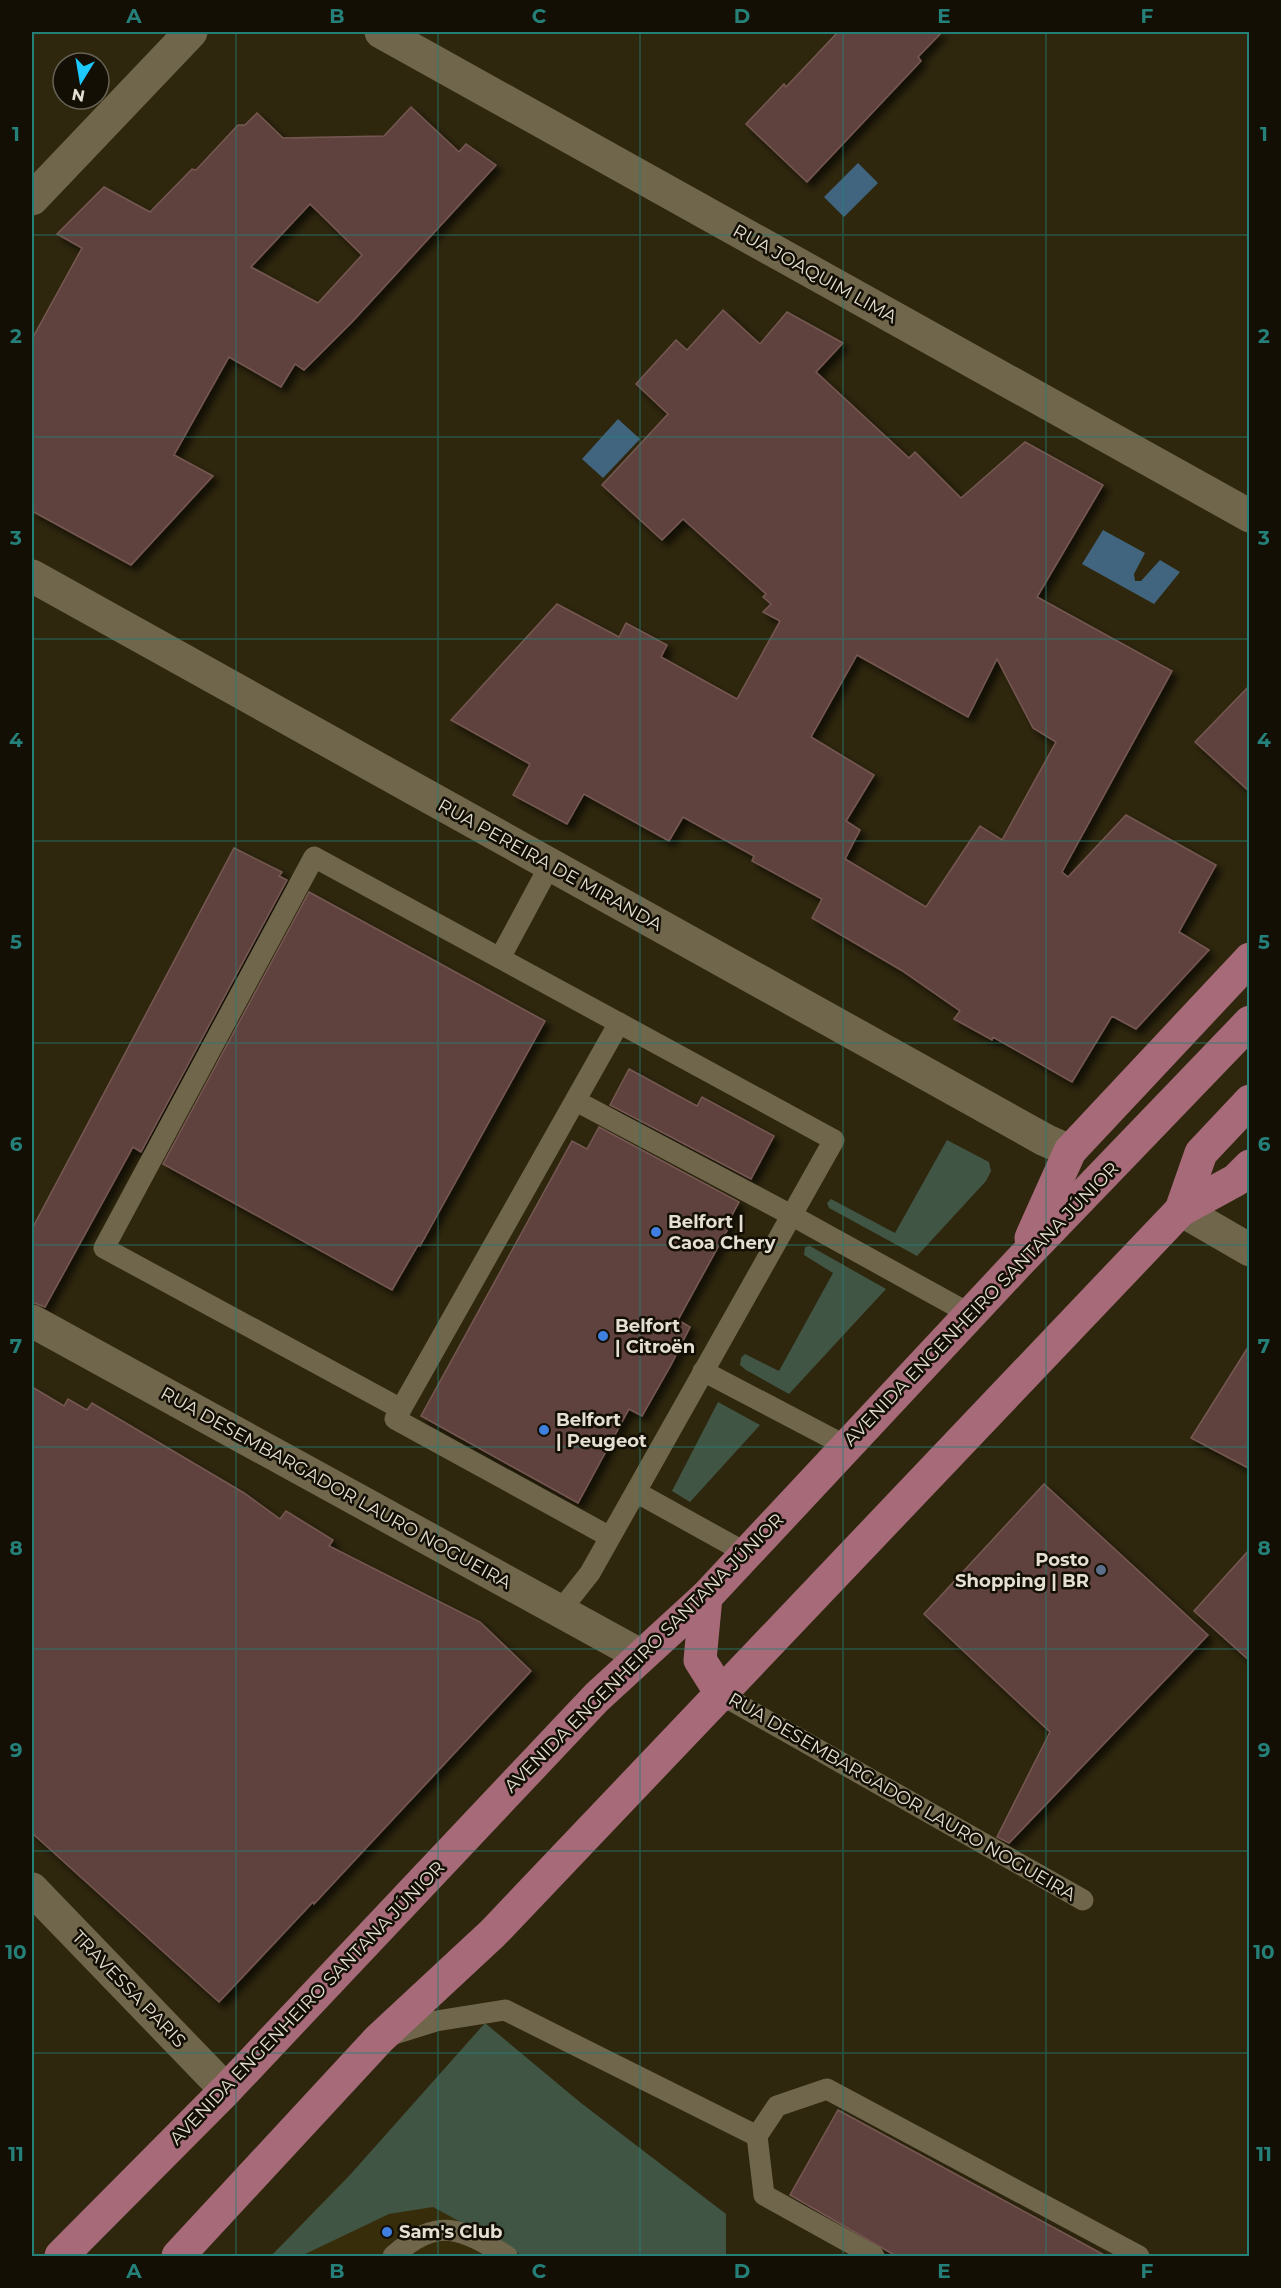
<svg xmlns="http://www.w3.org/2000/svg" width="1281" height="2288" font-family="Montserrat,sans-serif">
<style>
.built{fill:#382d0b}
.green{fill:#405544}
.water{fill:#41657e}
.building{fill:#5f423d;stroke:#765852;stroke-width:1.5;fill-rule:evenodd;filter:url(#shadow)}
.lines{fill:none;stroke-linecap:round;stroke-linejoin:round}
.service{stroke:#6f664b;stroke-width:21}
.minor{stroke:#6f664b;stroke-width:33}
.primary{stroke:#a66a79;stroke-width:33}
.grid{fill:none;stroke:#248078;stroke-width:1.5;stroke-opacity:0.55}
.shop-dot{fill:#3f7fe0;stroke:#130f05;stroke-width:2}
.service-dot{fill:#5c6f8a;stroke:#130f05;stroke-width:2}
.labels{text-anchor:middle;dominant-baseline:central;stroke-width:5;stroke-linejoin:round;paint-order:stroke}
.street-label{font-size:18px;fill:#e4dfd0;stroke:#130f05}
.poi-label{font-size:18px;font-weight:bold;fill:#e4dfd0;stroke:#130f05;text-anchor:start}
.neatline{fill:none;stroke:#248078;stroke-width:2}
.grid-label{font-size:20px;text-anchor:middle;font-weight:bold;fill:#248078}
</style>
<defs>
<filter id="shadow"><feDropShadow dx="5.5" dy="5.5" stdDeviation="3" flood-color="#0009"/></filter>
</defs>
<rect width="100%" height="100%" fill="#2e260d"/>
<polygon class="built" points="348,2176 433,2207 523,2256 271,2256"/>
<g class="green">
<polygon points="947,1140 989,1162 991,1171 986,1181 917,1256 829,1208 827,1203 831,1199 895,1233"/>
<polygon points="810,1246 886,1289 789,1394 746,1370 740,1365 741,1358 745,1354 779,1371 833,1273 804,1255 805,1247"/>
<polygon points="718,1402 760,1425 690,1502 672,1491"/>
<polygon points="485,2023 581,2103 726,2214 726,2256 523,2256 433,2207 389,2214 301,2256 271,2256 349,2176"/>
</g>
<g class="water">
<polygon points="858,163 878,183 844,217 824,197"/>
<polygon points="618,419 640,439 603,478 582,459"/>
<polygon points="1103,530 1145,553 1134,574 1135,581 1141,581 1160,560 1180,572 1154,604 1082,564"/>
</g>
<g class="building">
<polygon points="838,32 942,32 918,57 921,61 807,182 746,124 784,84 786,87"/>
<path d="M411,107L459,152L466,144L496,165L353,321L304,370L295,364L281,387L229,357L174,455L213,476L131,565L32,511V339L82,248L57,234L104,187L150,212L192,169L196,170L238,125H245L257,113L283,138L384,136ZM310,204L362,255L318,303L251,267Z"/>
<path d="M723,310L760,344L787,312L843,343L816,372L909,458L915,452L961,498L1025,442L1103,485L1037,597L1172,671L1062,872L1068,877L1126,815L1216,865L1179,932L1209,950L1136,1029L1112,1016L1072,1082L993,1037L992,1040L954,1019L960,1011L901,970L812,918L822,899L752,861L754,856L683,817L669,841L584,794L567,824L513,795L530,764L451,720L557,604L619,637L626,623L667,645L661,657L737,699L780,621L763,612L771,604L763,597L766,594L683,519L662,540L602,485L668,414L636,384L676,340L687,350ZM857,655L968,717L997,659L1033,728L1056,742L1002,840L980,826L926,907L845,859L860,830L846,821L874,775L811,737Z"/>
<polygon points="1250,685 1250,792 1195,742"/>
<polygon points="234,848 282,872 279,876 287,880 141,1152 133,1147 45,1307 32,1302 32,1229"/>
<polygon points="309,892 545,1021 420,1246 418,1245 392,1290 163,1164"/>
<polygon points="629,1069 697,1106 702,1097 774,1136 751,1179 610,1105"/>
<polygon points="599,1127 739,1202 726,1226 729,1227 678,1320 690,1327 671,1365 642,1416 629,1409 578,1503 421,1416 572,1141 587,1149"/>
<polygon points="1250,1344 1250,1469 1191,1438"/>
<polygon points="32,1387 64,1406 68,1399 87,1410 92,1403 244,1493 280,1519 286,1511 333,1540 329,1546 480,1622 531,1671 314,1904 313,1902 219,2002 32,1833"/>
<polygon points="1044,1484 1208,1635 1009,1843 997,1837 1050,1732 924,1614"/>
<polygon points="1250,1549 1250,1661 1194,1611"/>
<polygon points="838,2110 1106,2256 896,2256 790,2195"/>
</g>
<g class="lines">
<g class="service">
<polyline points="500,958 550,865"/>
<polyline points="576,1101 791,1215 970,1314"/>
<polyline points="703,1371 846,1446"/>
<polyline points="401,1409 619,1023"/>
<polyline points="636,1492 746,1553"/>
<polyline points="560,1611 590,1573 834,1140 314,857 104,1248 401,1409 395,1419 610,1537"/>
<polyline points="722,1695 1083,1900"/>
<polyline points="388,2036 436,2021 505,2010 757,2136"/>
<path d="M393,2256C439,2216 460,2228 507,2256"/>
<polyline points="874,2256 764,2195 757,2136 777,2106 827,2089 1139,2256"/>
</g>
<g class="minor">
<polyline points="381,32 1250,516"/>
<polyline points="32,199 191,32"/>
<polyline points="32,576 1045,1140 1070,1151"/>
<polyline points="1181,1210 1250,1250"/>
<polyline points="32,1321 640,1655"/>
<polyline points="32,1889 226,2090"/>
</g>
<g class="primary">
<polyline points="1181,1210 1236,1180 1250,1166"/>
<polyline points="1031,1238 1070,1151 1250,959"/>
<polyline points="706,1597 700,1660 722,1695"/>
<polyline points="61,2256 226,2090 597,1697 706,1597 1021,1260 1250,1022"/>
<polyline points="178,2256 379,2039 493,1933 1181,1210 1201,1153 1250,1101"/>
</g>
</g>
<path class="grid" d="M236,32V2256M438,32V2256M640,32V2256M843,32V2256M1046,32V2256M32,235H1250M32,437H1250M32,639H1250M32,841H1250M32,1043H1250M32,1245H1250M32,1447H1250M32,1649H1250M32,1851H1250M32,2053H1250"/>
<g class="shop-dot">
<circle cx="656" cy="1232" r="6"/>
<circle cx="603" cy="1336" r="6"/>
<circle cx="544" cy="1430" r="6"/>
<circle cx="387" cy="2232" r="6"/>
</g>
<circle class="service-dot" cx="1101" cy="1570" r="6"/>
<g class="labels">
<g class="street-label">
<text transform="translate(815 274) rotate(29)">RUA JOAQUIM LIMA</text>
<text transform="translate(550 865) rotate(29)">RUA PEREIRA DE MIRANDA</text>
<text transform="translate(981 1304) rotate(-46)">AVENIDA ENGENHEIRO SANTANA JÚNIOR</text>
<text transform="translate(336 1488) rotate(29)">RUA DESEMBARGADOR LAURO NOGUEIRA</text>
<text transform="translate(644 1653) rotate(-45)">AVENIDA ENGENHEIRO SANTANA JÚNIOR</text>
<text transform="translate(902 1797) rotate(30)">RUA DESEMBARGADOR LAURO NOGUEIRA</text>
<text transform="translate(129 1989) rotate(46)">TRAVESSA PARIS</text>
<text transform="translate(307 2003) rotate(-46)">AVENIDA ENGENHEIRO SANTANA JÚNIOR</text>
</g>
<g class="poi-label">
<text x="668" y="1222">Belfort |<tspan x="668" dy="21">Caoa Chery</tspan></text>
<text x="615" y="1326">Belfort<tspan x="615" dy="21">| Citroën</tspan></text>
<text x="556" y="1420">Belfort<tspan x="556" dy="21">| Peugeot</tspan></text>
<text x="1089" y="1560" text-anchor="end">Posto<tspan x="1089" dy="21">Shopping | BR</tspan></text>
<text x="399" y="2232">Sam's Club</text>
</g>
</g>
<rect width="1281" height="2288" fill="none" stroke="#130f05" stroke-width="66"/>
<g transform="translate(81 81) rotate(191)"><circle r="28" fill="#130f05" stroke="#676256" stroke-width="1.5"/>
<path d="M0-4.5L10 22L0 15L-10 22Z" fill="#1dc9fc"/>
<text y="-9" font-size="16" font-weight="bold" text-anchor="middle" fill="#e4dfd0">N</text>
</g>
<rect x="33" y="33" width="1215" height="2222" class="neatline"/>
<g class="grid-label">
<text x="134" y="23">A</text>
<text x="337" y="23">B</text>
<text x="539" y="23">C</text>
<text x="742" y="23">D</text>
<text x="944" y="23">E</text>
<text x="1147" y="23">F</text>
<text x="16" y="141">1</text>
<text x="1264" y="141">1</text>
<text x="16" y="343">2</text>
<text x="1264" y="343">2</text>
<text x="16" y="545">3</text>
<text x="1264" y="545">3</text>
<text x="16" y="747">4</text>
<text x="1264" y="747">4</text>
<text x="16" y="949">5</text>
<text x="1264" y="949">5</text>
<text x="16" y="1151">6</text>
<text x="1264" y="1151">6</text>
<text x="16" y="1353">7</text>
<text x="1264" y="1353">7</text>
<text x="16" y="1555">8</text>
<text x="1264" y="1555">8</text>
<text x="16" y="1757">9</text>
<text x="1264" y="1757">9</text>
<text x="16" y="1959">10</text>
<text x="1264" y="1959">10</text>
<text x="16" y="2161">11</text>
<text x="1264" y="2161">11</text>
<text x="134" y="2278">A</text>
<text x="337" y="2278">B</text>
<text x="539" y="2278">C</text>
<text x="742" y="2278">D</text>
<text x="944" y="2278">E</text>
<text x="1147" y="2278">F</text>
</g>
</svg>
